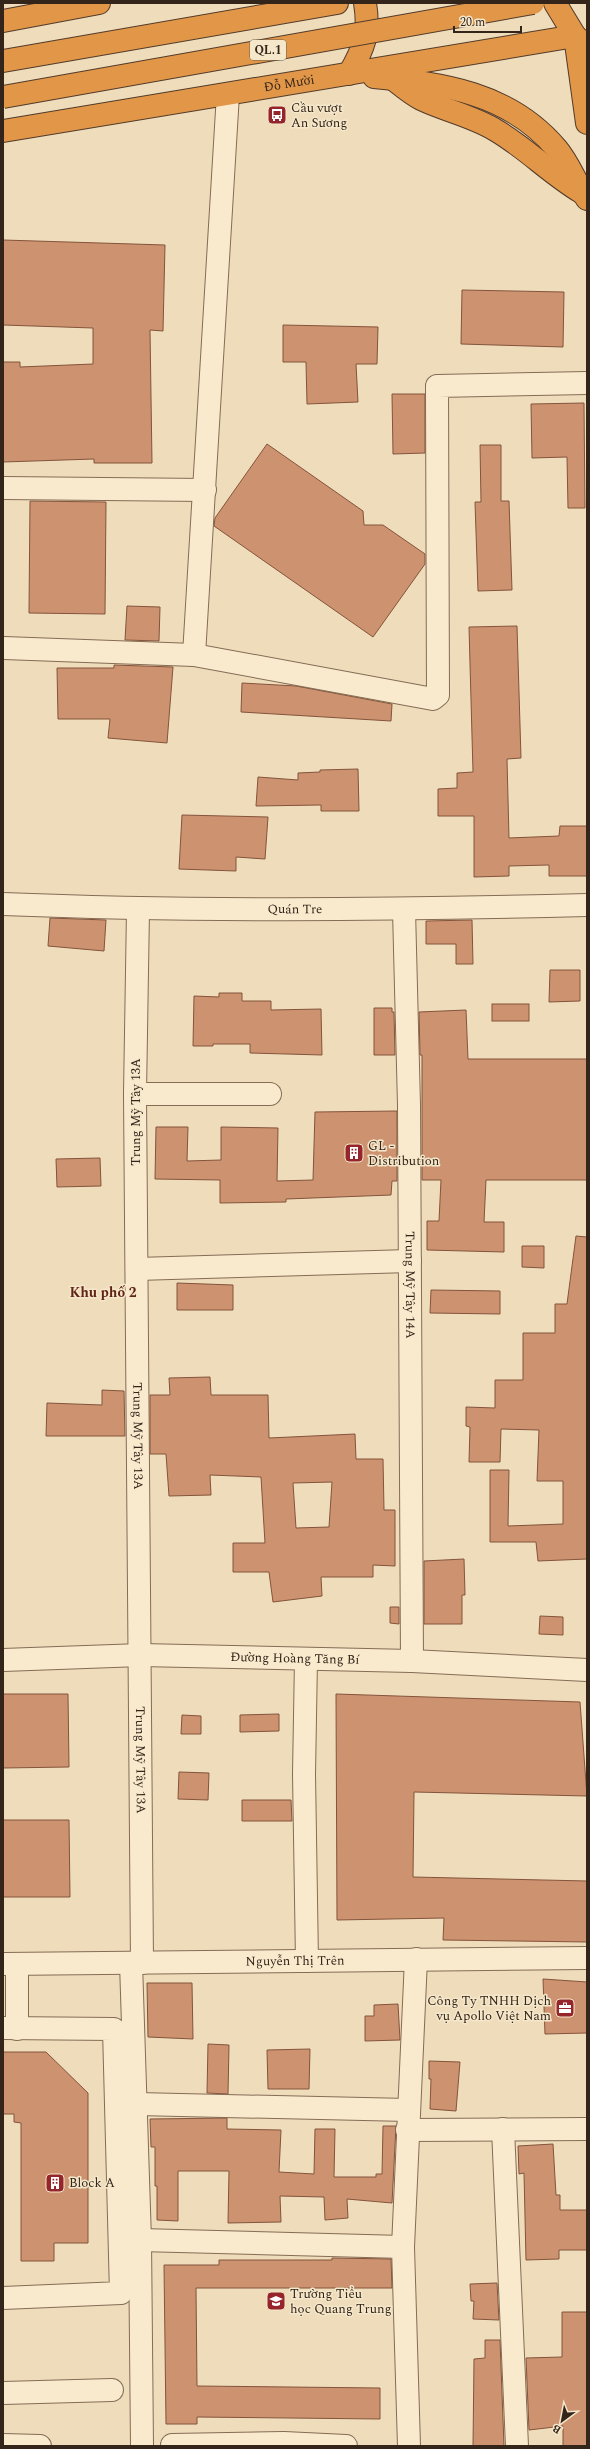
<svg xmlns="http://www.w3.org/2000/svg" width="590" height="2449" font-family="Spectral,serif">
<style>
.building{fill:#cd9270;stroke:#84543b;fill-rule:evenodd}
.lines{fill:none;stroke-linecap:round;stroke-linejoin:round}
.minor-casing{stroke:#856c55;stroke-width:24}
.highway-casing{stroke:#523b2a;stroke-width:24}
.minor{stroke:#f9eace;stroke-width:22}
.highway{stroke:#e19648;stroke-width:22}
.highway-bridge-casing{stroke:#523b2a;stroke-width:24;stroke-linecap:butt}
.highway-bridge{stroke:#e19648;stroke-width:22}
.labels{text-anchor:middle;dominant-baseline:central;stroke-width:3;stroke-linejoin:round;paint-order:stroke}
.shield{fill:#f5e7ca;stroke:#6e5f4f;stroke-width:1}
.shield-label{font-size:12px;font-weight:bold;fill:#34251a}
.street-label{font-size:13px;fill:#34251a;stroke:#f5e7ca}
.poi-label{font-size:13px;fill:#34251a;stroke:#f5e7ca;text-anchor:start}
.neighbourhood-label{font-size:14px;font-weight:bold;fill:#612419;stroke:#f5e7ca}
</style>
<rect width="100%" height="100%" fill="#eedcbb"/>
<g class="building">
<polygon points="3,240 165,245 163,331 150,330 152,463 94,463 94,459 3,462 3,362 20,362 20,367 93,364 93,328 3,325"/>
<polygon points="462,290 564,292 563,347 461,344"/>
<polygon points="283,325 378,327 377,364 356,364 358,402 307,404 306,362 283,362"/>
<polygon points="392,394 425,394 425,453 393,454"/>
<polygon points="584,403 585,508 568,508 567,457 532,458 531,404"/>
<polygon points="267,444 363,511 364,525 383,525 425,554 425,564 373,637 214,526 215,518"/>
<polygon points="480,445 501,445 501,501 509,501 512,590 478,591 475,502 481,502"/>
<polygon points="30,501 106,502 105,614 29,613"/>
<polygon points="127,606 160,607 159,641 125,640"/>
<polygon points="517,626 521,758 507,759 509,838 559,836 560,826 587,826 587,876 549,876 549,865 509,866 509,876 474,877 474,816 438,816 438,789 457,788 457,773 473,772 469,627"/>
<polygon points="114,665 173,667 167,743 108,738 110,719 58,719 57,668 114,668"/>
<polygon points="242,683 296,686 392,704 391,721 241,712"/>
<polygon points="358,769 359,811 321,811 321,805 256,806 258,777 298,780 298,773 320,772 320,770"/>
<polygon points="182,815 268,817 265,859 236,857 236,871 179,869"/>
<polygon points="50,918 106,920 104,951 48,946"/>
<polygon points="472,920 473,964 456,964 456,944 426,944 426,921"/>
<polygon points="550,970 580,970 580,1001 549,1002"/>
<polygon points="219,993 242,993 242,1001 271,1001 271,1010 321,1009 322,1055 250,1053 250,1044 213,1044 213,1046 193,1046 194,996 219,997"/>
<rect x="492" y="1004" width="37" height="17"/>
<polygon points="374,1008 392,1008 392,1012 394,1012 395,1055 374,1055"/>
<polygon points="466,1010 468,1059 587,1059 587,1180 486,1180 484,1222 504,1222 504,1252 427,1250 427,1221 439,1221 441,1180 422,1180 422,1055 420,1055 419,1012"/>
<polygon points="397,1111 397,1181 392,1181 391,1195 286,1199 286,1202 220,1203 220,1180 155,1179 156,1127 188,1127 187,1161 221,1160 221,1127 278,1128 277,1181 313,1180 315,1112"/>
<polygon points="100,1158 101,1186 57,1187 56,1159"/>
<polygon points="576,1236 587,1237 587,1559 538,1561 536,1542 490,1542 490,1470 509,1470 508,1526 563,1524 563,1481 537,1481 539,1430 501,1429 500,1462 469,1462 470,1427 466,1426 466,1407 495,1408 495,1380 523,1380 523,1333 555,1333 555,1304 567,1304"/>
<polygon points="522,1246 544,1246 544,1268 522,1267"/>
<polygon points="177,1283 233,1285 233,1310 177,1310"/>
<polygon points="431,1290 500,1291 500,1314 430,1313"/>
<path d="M210,1377L211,1395H268L269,1438L355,1434L356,1459H383L384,1510H395V1566L373,1565V1577H321L322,1596L273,1602L269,1572H233V1543H265L261,1477L210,1475L211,1495L169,1496L166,1454H150V1395H170L169,1378ZM332,1482L329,1527L296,1528L293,1483Z"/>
<polygon points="102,1390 124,1391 125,1436 46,1436 47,1403 102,1405"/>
<polygon points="464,1559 465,1595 462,1595 462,1624 424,1624 424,1561"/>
<polygon points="390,1607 399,1607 399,1624 390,1623"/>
<polygon points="540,1616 563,1617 563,1635 539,1634"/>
<polygon points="3,1694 68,1694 69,1767 3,1768"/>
<polygon points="336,1694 580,1702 587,1796 414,1792 413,1877 587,1881 587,1942 443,1940 444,1918 337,1920"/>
<polygon points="279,1714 279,1731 240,1732 240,1715"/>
<polygon points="182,1715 201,1716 201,1734 181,1734"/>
<polygon points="179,1772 209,1773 208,1800 178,1799"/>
<polygon points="242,1800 291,1800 292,1821 242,1821"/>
<polygon points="3,1820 69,1820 70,1897 3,1897"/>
<polygon points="543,1979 587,1982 587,2033 545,2034"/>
<polygon points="147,1983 192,1983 193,2039 148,2037"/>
<polygon points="398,2004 400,2040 365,2041 365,2016 374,2016 374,2005"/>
<polygon points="208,2044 229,2045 228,2094 207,2093"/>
<polygon points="310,2049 309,2089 268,2089 267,2050"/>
<polygon points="3,2052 46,2052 88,2093 88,2243 54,2243 54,2261 21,2261 21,2123 14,2122 14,2114 3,2114"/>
<polygon points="429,2061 460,2062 456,2111 430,2109 431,2079 429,2079"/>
<polygon points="227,2118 227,2129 281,2130 279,2172 314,2174 315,2129 335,2129 334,2177 376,2177 376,2174 382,2174 383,2126 396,2126 392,2203 347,2199 348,2218 325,2220 324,2197 280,2196 281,2222 228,2223 229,2171 178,2171 178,2221 157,2220 157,2186 155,2186 155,2147 151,2147 150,2119"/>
<polygon points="553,2144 556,2195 560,2195 560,2210 587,2210 587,2250 559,2250 559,2259 526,2260 524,2173 519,2174 518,2146"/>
<polygon points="332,2258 391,2259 392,2288 196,2288 197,2386 380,2388 380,2419 197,2417 197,2424 166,2424 164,2265 219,2265 219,2260 332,2260"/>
<polygon points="497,2283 499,2320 473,2319 474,2301 471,2301 470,2284"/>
<polygon points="562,2312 587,2312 587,2446 563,2446 563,2426 529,2430 526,2358 562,2357"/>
<polygon points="485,2340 500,2340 504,2446 473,2446 474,2359 485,2358"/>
</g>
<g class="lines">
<defs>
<g id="minor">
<polyline points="3,488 205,490"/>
<polyline points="4,648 194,655 433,699 438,695 437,386 587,383"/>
<polyline points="194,655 228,94"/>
<path id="s1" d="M3,904C198,912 392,910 587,905"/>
<path id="s2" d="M138,910L135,1094L142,1963"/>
<path id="s3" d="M404,910L409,1105L412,1661"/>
<polyline points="135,1094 270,1094"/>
<polyline points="137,1269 410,1261"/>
<polyline points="306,1659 304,1774 307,1961"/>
<path id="s4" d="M3,1660L141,1655L412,1661L587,1670"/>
<polyline points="131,1963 140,2240 142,2446"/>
<path id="s5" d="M3,1964L587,1958"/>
<polyline points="17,1964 17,2029"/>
<polyline points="3,2028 114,2029 121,2293 3,2298"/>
<polyline points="137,2104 408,2110"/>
<polyline points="503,2129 517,2446"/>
<polyline points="407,2130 587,2129"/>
<polyline points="140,2240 403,2247 416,1959"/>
<polyline points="403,2247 409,2446"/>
<polyline points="3,2393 112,2390"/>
<polyline points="3,2445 40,2446"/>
<polyline points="172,2445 284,2443 346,2446"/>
</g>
<g id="highway">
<polyline points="555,3 575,36 585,44"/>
<polyline points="3,21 99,3"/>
<polyline points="575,36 587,123"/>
<polyline points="3,61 337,3"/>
<path d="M349,74C364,48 370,33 365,3"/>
<path d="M374,77C443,84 509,92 557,149C569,163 576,183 587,199"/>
<path d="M393,79C402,86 411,94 421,99C446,111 473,116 497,131C527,149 551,174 581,192"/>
<path id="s6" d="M3,131L575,36"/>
</g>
</defs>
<use href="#minor" class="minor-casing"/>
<use href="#highway" class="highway-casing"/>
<use href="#minor" class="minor"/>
<use href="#highway" class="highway"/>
<defs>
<polyline id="highway-bridge" points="3,97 533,3"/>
</defs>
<use href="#highway-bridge" class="highway-bridge-casing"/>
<use href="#highway-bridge" class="highway-bridge"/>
</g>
<defs>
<symbol id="bus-square" viewBox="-11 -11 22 22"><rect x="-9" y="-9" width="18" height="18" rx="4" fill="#95242b" stroke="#f5e7ca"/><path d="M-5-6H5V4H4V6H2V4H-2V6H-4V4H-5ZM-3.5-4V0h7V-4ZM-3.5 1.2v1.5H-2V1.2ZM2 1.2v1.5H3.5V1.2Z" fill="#fff"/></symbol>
<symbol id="building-square" viewBox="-11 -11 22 22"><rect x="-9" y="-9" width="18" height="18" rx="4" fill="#95242b" stroke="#f5e7ca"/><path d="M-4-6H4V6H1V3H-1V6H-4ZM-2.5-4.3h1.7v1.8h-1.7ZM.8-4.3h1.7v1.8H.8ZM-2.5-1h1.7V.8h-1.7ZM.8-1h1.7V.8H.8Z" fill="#fff"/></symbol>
<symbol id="office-square" viewBox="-11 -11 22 22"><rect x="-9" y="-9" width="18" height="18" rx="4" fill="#95242b" stroke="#f5e7ca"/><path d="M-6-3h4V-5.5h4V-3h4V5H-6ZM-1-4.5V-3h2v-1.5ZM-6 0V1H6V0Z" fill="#fff"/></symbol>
<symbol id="school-square" viewBox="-11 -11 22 22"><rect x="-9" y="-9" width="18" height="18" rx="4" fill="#95242b" stroke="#f5e7ca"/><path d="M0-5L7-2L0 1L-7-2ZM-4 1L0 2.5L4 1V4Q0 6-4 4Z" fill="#fff"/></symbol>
</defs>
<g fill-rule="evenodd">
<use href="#bus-square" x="266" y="104" width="22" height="22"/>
<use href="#building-square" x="343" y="1142" width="22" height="22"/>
<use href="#office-square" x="554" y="1997" width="22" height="22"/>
<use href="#building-square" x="44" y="2172" width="22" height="22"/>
<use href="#school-square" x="265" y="2290" width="22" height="22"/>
</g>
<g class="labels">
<rect class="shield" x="250" y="40" width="36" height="20" rx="3"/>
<g class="shield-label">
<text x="268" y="50">QL.1</text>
</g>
<g class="street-label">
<text stroke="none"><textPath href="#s6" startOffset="290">Đỗ Mười</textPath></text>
<text stroke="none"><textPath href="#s1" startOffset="292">Quán Tre</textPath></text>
<text transform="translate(136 1112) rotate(-90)">Trung Mỹ Tây 13A</text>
<text stroke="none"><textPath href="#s3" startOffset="375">Trung Mỹ Tây 14A</textPath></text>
<text stroke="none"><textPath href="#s2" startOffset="526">Trung Mỹ Tây 13A</textPath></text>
<text stroke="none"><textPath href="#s4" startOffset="292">Đường Hoàng Tăng Bí</textPath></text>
<text stroke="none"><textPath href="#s2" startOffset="850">Trung Mỹ Tây 13A</textPath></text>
<text stroke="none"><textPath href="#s5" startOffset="292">Nguyễn Thị Trên</textPath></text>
</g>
<g class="poi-label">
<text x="291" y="108">Cầu vượt<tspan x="291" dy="15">An Sương</tspan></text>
<text x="368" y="1146">GL -<tspan x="368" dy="15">Distribution</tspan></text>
<text x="551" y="2001" text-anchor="end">Công Ty TNHH Dịch<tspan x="551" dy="15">vụ Apollo Việt Nam</tspan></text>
<text x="69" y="2183">Block A</text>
<text x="290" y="2294">Trường Tiểu<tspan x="290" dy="15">học Quang Trung</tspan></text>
</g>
<g class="neighbourhood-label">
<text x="103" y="1292">Khu phố 2</text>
</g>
</g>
<rect width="590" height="2449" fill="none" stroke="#34251a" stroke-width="8"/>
<g transform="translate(562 2421) rotate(212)" stroke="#f5e7ca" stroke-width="3" paint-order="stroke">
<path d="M0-3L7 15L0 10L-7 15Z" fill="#34251a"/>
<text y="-6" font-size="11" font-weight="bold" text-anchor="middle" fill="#34251a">B</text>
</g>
<path d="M454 26v6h67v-6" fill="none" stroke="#34251a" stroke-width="2"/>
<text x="460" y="26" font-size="12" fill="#34251a" stroke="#f5e7ca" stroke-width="3" paint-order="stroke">20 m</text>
</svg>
